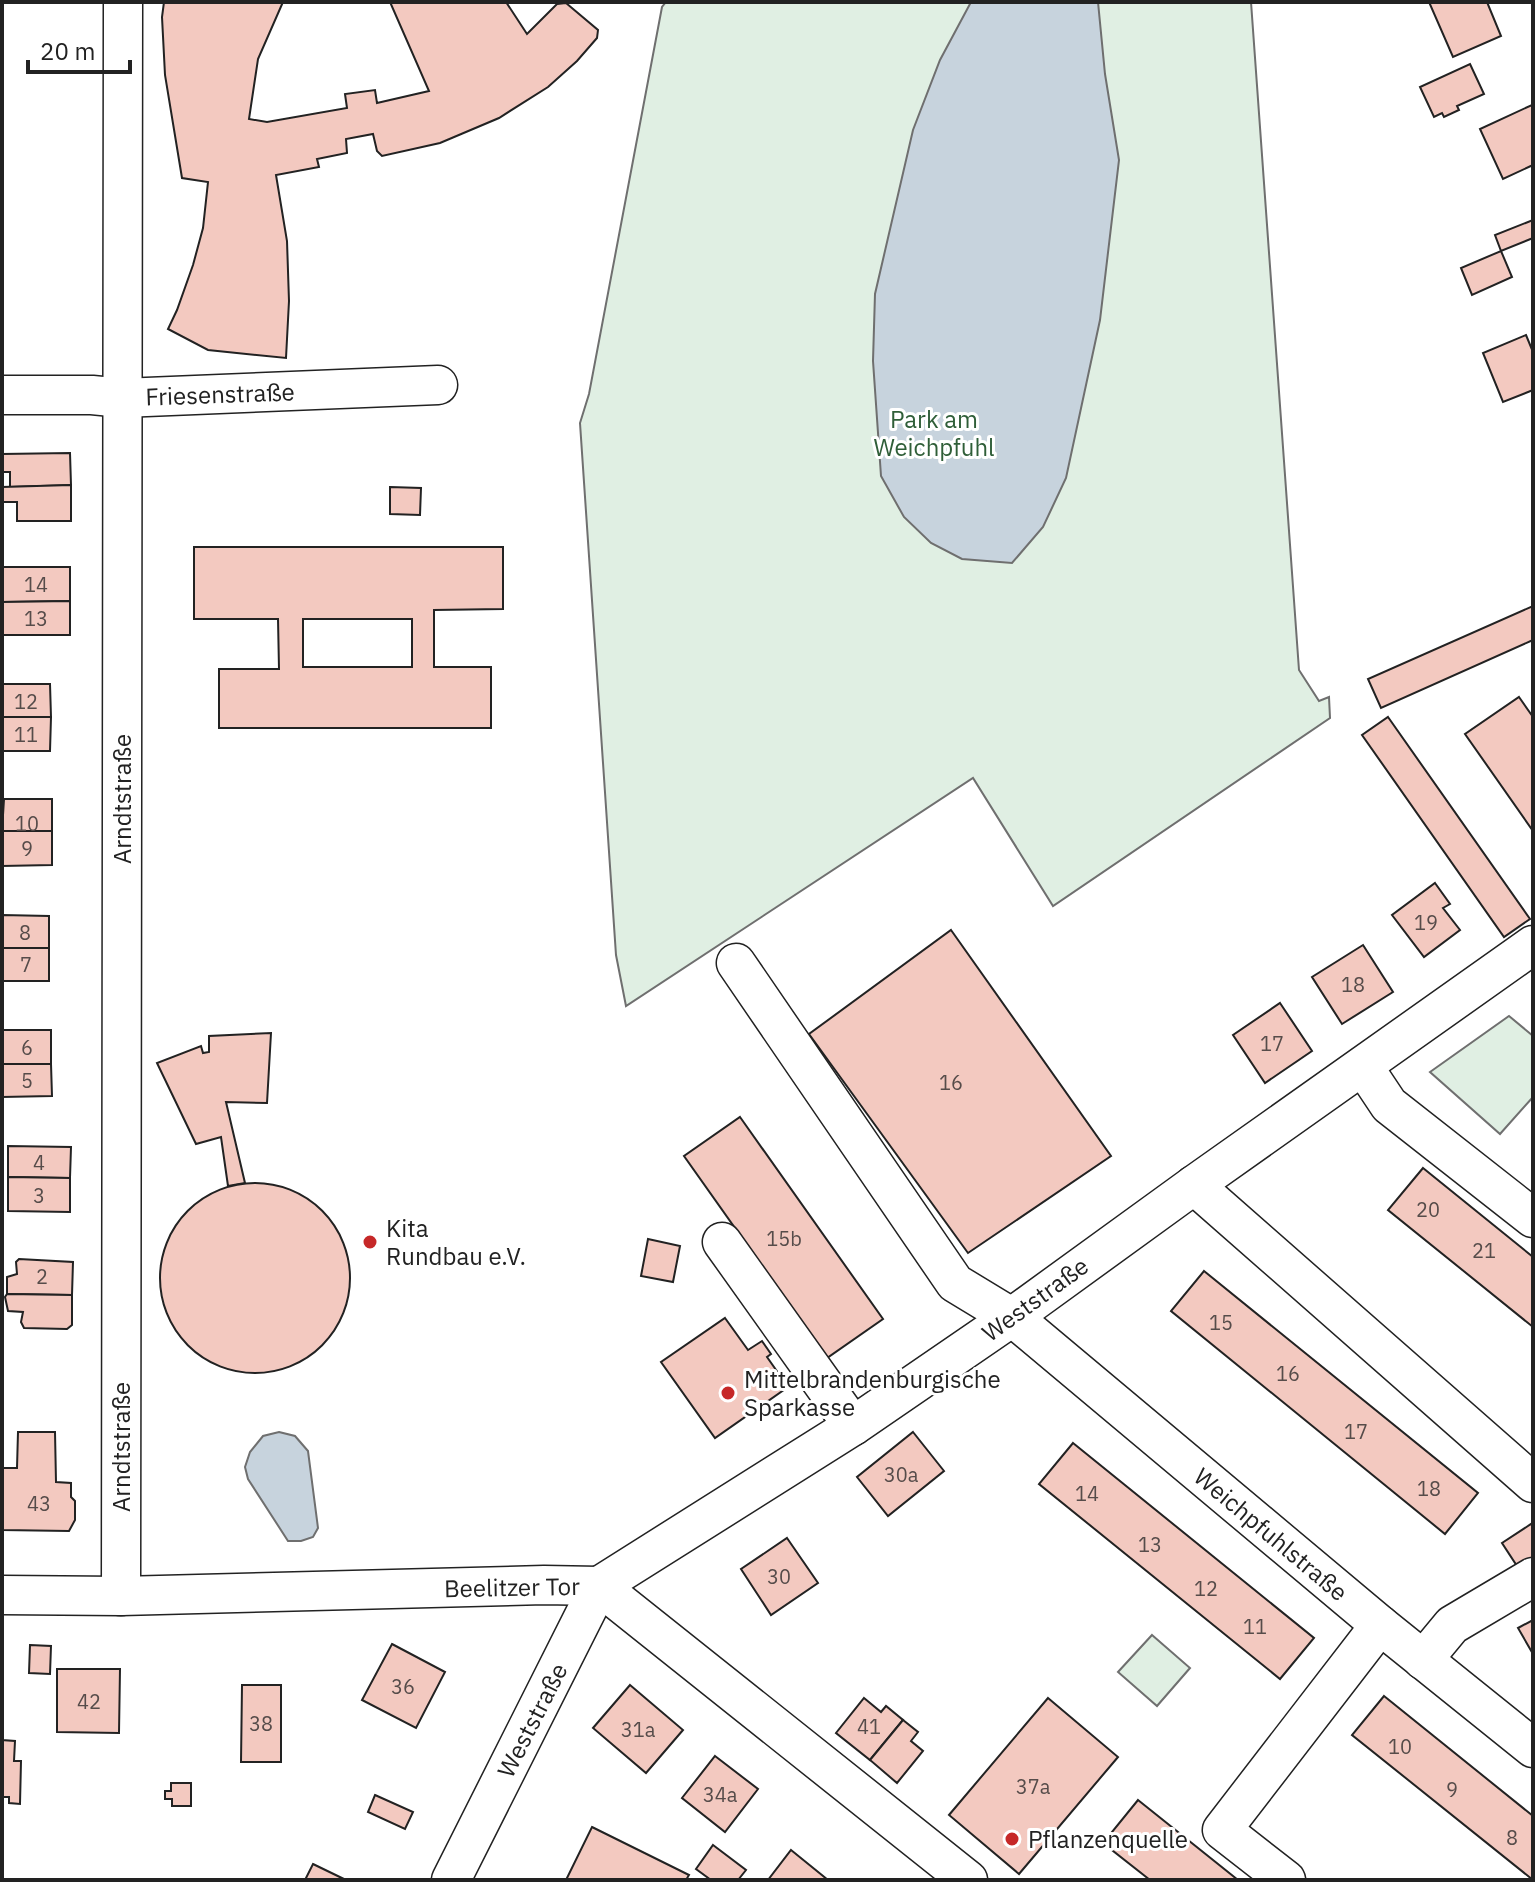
<svg xmlns="http://www.w3.org/2000/svg" width="1535" height="1882" font-family="'IBM Plex Sans',sans-serif">
<style>
.green{fill:#e0efe3;stroke:#6f6f6f;stroke-width:2}
.water{fill:#c7d3dd;stroke:#6f6f6f;stroke-width:2}
.building{fill:#f3c9c0;stroke:#222;stroke-width:2;fill-rule:evenodd}
.lines{fill:none;stroke-linecap:round;stroke-linejoin:round}
.minor-casing{stroke:#222;stroke-width:41}
.minor{stroke:#fff;stroke-width:38}
.poi-dot{fill:#c62828;stroke:#fff;stroke-width:3}
.labels{text-anchor:middle;dominant-baseline:central;stroke-width:6;stroke-linejoin:round;paint-order:stroke}
.number-label{font-size:20px;fill:#564c4a}
.street-label{font-size:24px;fill:#222;stroke:#fff}
.park-label{font-size:24px;fill:#2f5e38;stroke:#fff}
.poi-label{font-size:24px;fill:#222;stroke:#fff;text-anchor:start}
</style>
<rect width="100%" height="100%" fill="#fff"/>
<g class="green">
<polygon points="666,2 1251,2 1299,670 1319,701 1329,697 1330,718 1053,906 973,778 626,1006 616,955 580,423 589,394 662,7"/>
<polygon points="1509,1016 1533,1036 1533,1097 1500,1134 1430,1072"/>
<polygon points="1152,1635 1190,1668 1157,1706 1118,1672"/>
</g>
<g class="water">
<polygon points="971,2 1098,2 1105,74 1119,160 1100,320 1066,478 1043,527 1012,563 962,559 931,543 904,517 881,476 873,361 875,294 913,130 940,60"/>
<polygon points="279,1432 295,1436 308,1451 318,1528 313,1537 301,1541 288,1541 248,1479 245,1467 250,1452 263,1436"/>
</g>
<g class="building">
<polygon points="164,2 283,2 258,59 249,119 267,122 347,108 345,94 375,90 377,103 429,91 390,2 506,2 527,34 557,4 566,3 598,30 597,38 577,61 548,87 499,118 440,143 382,156 377,151 373,134 346,139 347,153 317,159 319,167 276,175 287,241 289,301 286,358 208,350 168,329 177,310 193,265 203,228 208,182 182,178 165,75 162,17"/>
<polygon points="1429,2 1487,2 1501,36 1453,57"/>
<polygon points="1470,64 1484,94 1457,106 1459,110 1444,117 1442,113 1434,117 1420,87"/>
<polygon points="1532,105 1533,165 1503,179 1480,129"/>
<polygon points="1533,220 1533,238 1501,251 1495,235"/>
<polygon points="1501,251 1512,277 1472,295 1461,268"/>
<polygon points="1526,335 1533,352 1533,390 1503,402 1483,353"/>
<polygon points="70,453 71,485 10,487 10,472 2,472 2,454"/>
<polygon points="71,485 71,521 17,521 17,502 2,502 2,487"/>
<polygon points="390,487 421,488 420,515 390,514"/>
<path d="M194,547H503V609L434,610V667H491V728H219V669H279L278,619H194ZM303,619H412V667H303Z"/>
<polygon points="2,567 70,567 70,601 2,602"/>
<polygon points="70,601 70,635 2,635 2,602"/>
<polygon points="1533,606 1533,640 1381,708 1368,679"/>
<polygon points="2,684 50,684 51,717 2,717"/>
<polygon points="1519,697 1533,717 1533,831 1465,734"/>
<polygon points="2,717 51,717 50,751 2,751"/>
<polygon points="1388,717 1530,919 1504,937 1362,735"/>
<polygon points="4,799 52,799 52,831 2,831"/>
<polygon points="2,831 52,831 52,865 2,866"/>
<polygon points="1435,883 1450,904 1443,908 1460,930 1424,957 1392,915"/>
<polygon points="2,915 49,916 49,948 2,948"/>
<polygon points="951,930 1111,1156 968,1253 809,1034"/>
<polygon points="1363,945 1393,992 1342,1024 1312,977"/>
<rect x="2" y="948" width="47" height="33"/>
<polygon points="1280,1003 1312,1051 1265,1083 1233,1035"/>
<rect x="2" y="1030" width="49" height="34"/>
<polygon points="271,1033 267,1103 226,1102 245,1183 228,1186 221,1137 196,1144 157,1063 201,1046 203,1053 209,1052 209,1036"/>
<polygon points="2,1064 51,1064 52,1096 2,1097"/>
<polygon points="740,1117 883,1319 827,1358 684,1156"/>
<polygon points="8,1146 71,1147 70,1178 8,1177"/>
<polygon points="1423,1168 1533,1257 1533,1327 1388,1210"/>
<polygon points="8,1177 70,1178 70,1212 8,1211"/>
<circle cx="255" cy="1278" r="95"/>
<polygon points="648,1239 680,1246 673,1282 641,1276"/>
<polygon points="19,1259 73,1262 72,1295 7,1294 7,1277 17,1274 16,1262"/>
<polygon points="1204,1271 1478,1493 1445,1534 1171,1311"/>
<polygon points="7,1294 72,1295 72,1325 67,1329 24,1328 21,1322 23,1312 8,1311 5,1297"/>
<polygon points="725,1318 748,1350 762,1341 771,1354 767,1357 788,1387 715,1438 661,1362"/>
<polygon points="18,1432 55,1432 56,1482 71,1483 71,1497 75,1501 75,1520 69,1531 2,1530 2,1468 17,1468"/>
<polygon points="913,1432 944,1471 888,1516 857,1477"/>
<polygon points="1073,1443 1314,1638 1280,1679 1039,1484"/>
<polygon points="1531,1524 1533,1527 1533,1560 1519,1569 1502,1543"/>
<polygon points="787,1538 818,1583 771,1615 741,1569"/>
<polygon points="1533,1620 1533,1654 1518,1628"/>
<polygon points="392,1644 445,1672 416,1728 362,1700"/>
<polygon points="30,1645 51,1646 50,1674 29,1673"/>
<polygon points="57,1669 120,1669 119,1733 57,1732"/>
<polygon points="242,1685 281,1685 281,1762 241,1762"/>
<polygon points="630,1685 683,1730 646,1773 593,1728"/>
<polygon points="1384,1696 1533,1816 1533,1880 1352,1735"/>
<polygon points="864,1698 881,1712 886,1706 903,1720 870,1760 836,1733"/>
<polygon points="1048,1698 1118,1757 1019,1874 949,1815"/>
<polygon points="903,1720 918,1732 911,1741 923,1751 897,1783 870,1760"/>
<polygon points="2,1726 2,1740 15,1741 14,1761 21,1761 20,1804 9,1803 9,1797 2,1797"/>
<polygon points="715,1756 758,1789 725,1832 682,1798"/>
<polygon points="171,1783 191,1783 191,1806 172,1806 172,1799 165,1799 165,1791 171,1791"/>
<polygon points="375,1795 413,1812 405,1829 368,1812"/>
<polygon points="1138,1800 1238,1880 1150,1880 1103,1843"/>
<polygon points="592,1827 689,1875 686,1880 566,1880"/>
<polygon points="713,1845 746,1870 738,1880 711,1880 696,1869"/>
<polygon points="791,1850 828,1880 768,1880"/>
<polygon points="313,1864 346,1880 305,1880"/>
</g>
<g class="lines">
<defs>
<g id="minor">
<polyline points="2,395 92,395 122,398 438,385"/>
<polyline points="736,963 955,1283 1016,1320 1380,1625 1533,1748"/>
<polyline points="1363,1066 1389,1105 1533,1218"/>
<polyline points="1194,1185 1533,1483"/>
<polyline points="722,1242 853,1426"/>
<polyline points="2,1595 121,1596 544,1585 599,1586 968,1880"/>
<polyline points="121,1596 123,2"/>
<polyline points="1423,1660 1452,1625 1533,1577"/>
<polyline points="451,1880 599,1586 853,1426 1012,1317 1194,1185 1533,945"/>
<polyline points="1286,1880 1222,1830 1380,1625"/>
</g>
</defs>
<use href="#minor" class="minor-casing"/>
<use href="#minor" class="minor"/>
</g>
<g class="poi-dot">
<circle cx="370" cy="1242" r="8"/>
<circle cx="728" cy="1393" r="8"/>
<circle cx="1012" cy="1839" r="8"/>
</g>
<g class="labels">
<g class="number-label">
<text x="36" y="584">14</text>
<text x="36" y="618">13</text>
<text x="26" y="701">12</text>
<text x="26" y="734">11</text>
<text x="27" y="823">10</text>
<text x="27" y="848">9</text>
<text x="1426" y="922">19</text>
<text x="25" y="932">8</text>
<text x="26" y="964">7</text>
<text x="1353" y="984">18</text>
<text x="1272" y="1043">17</text>
<text x="27" y="1047">6</text>
<text x="27" y="1080">5</text>
<text x="951" y="1082">16</text>
<text x="39" y="1162">4</text>
<text x="39" y="1195">3</text>
<text x="1428" y="1209">20</text>
<text x="784" y="1238">15b</text>
<text x="1484" y="1250">21</text>
<text x="42" y="1276">2</text>
<text x="1221" y="1322">15</text>
<text x="1288" y="1373">16</text>
<text x="1356" y="1431">17</text>
<text x="901" y="1474">30a</text>
<text x="1429" y="1488">18</text>
<text x="1087" y="1493">14</text>
<text x="39" y="1503">43</text>
<text x="1150" y="1544">13</text>
<text x="779" y="1576">30</text>
<text x="1206" y="1588">12</text>
<text x="1255" y="1626">11</text>
<text x="403" y="1686">36</text>
<text x="89" y="1701">42</text>
<text x="261" y="1723">38</text>
<text x="869" y="1726">41</text>
<text x="638" y="1729">31a</text>
<text x="1400" y="1746">10</text>
<text x="1033" y="1786">37a</text>
<text x="1452" y="1789">9</text>
<text x="720" y="1794">34a</text>
<text x="1512" y="1837">8</text>
</g>
<g class="street-label">
<text transform="translate(220 394) rotate(-2)">Friesenstraße</text>
<text transform="translate(122 799) rotate(-90)">Arndtstraße</text>
<text transform="translate(1035 1299) rotate(-36)">Weststraße</text>
<text transform="translate(121 1447) rotate(-90)">Arndtstraße</text>
<text transform="translate(1271 1534) rotate(40)">Weichpfuhlstraße</text>
<text transform="translate(512 1587) rotate(-1)">Beelitzer Tor</text>
<text transform="translate(532 1720) rotate(-63)">Weststraße</text>
</g>
<g class="park-label">
<text x="934" y="419">Park am<tspan x="934" dy="28">Weichpfuhl</tspan></text>
</g>
<g class="poi-label">
<text x="386" y="1228">Kita<tspan x="386" dy="28">Rundbau e.V.</tspan></text>
<text x="744" y="1379">Mittelbrandenburgische<tspan x="744" dy="28">Sparkasse</tspan></text>
<text x="1028" y="1839">Pflanzenquelle</text>
</g>
</g>
<rect width="1535" height="1882" fill="none" stroke="#222222" stroke-width="8"/>
<path d="M28 60v12h102v-12" fill="none" stroke="#222222" stroke-width="4"/>
<text x="40" y="60" font-size="24" fill="#222222" stroke="#ffffff" stroke-width="6" paint-order="stroke">20 m</text>
</svg>
